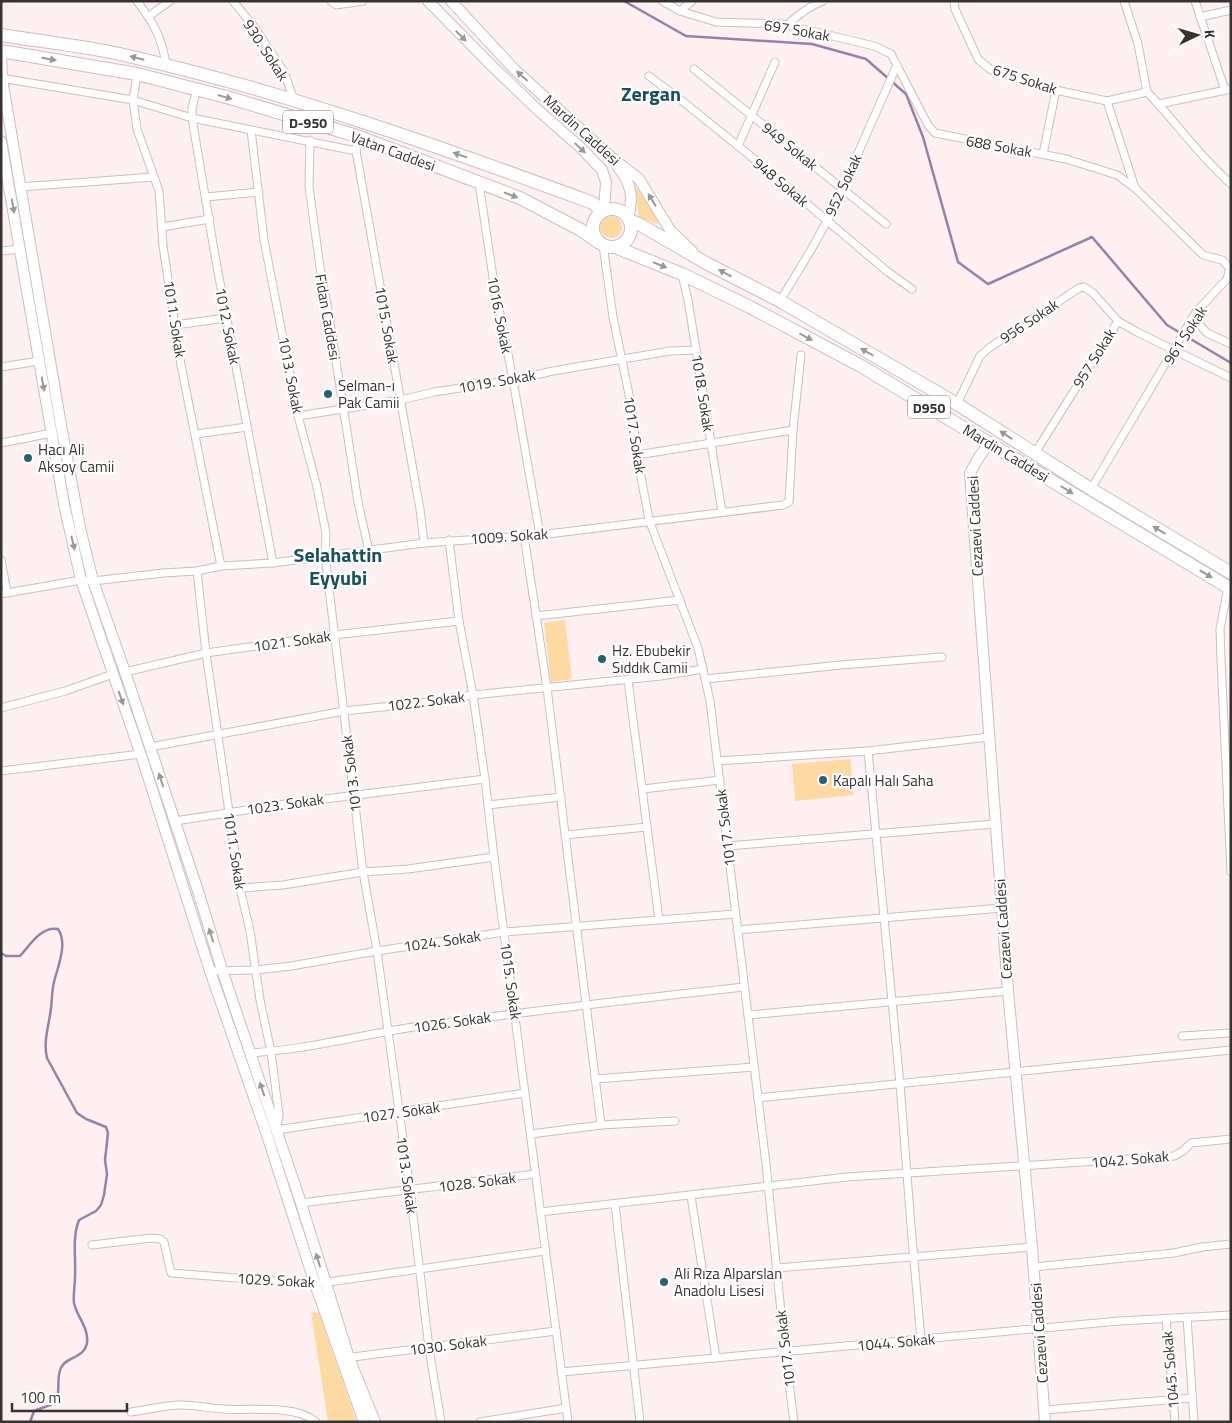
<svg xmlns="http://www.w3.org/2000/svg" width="1232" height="1423" font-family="'Titillium Web',sans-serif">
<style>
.green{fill:#ffd9a2}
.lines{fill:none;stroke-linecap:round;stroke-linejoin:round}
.stream{stroke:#9b7faa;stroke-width:2.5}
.street-casing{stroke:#ccbebf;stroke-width:9}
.secondary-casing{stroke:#ccbebf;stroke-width:12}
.highway-casing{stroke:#ccbebf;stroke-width:14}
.street{stroke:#fff;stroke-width:7}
.secondary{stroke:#fff;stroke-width:10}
.highway{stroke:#fff;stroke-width:12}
.oneway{fill:#9b9898}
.poi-dot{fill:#206476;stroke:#fff;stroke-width:2}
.labels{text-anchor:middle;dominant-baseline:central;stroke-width:4.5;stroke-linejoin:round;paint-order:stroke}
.shield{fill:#fff;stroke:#737070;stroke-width:1}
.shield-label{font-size:14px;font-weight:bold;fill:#373232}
.street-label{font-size:15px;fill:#373232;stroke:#fff}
.poi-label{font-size:15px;fill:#373232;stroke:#fff;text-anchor:start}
.district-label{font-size:20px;font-weight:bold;fill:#19505d;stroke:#fff}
</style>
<rect width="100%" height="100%" fill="#fff0f1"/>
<g class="green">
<polygon points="635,186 653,210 659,225 639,217"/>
<circle cx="611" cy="227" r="11"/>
<polygon points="565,620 572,679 551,682 544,623"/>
<polygon points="850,759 854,795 795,801 792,764"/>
<polygon points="311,1312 319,1313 357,1422 328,1422"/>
</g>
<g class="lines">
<g class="stream">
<polyline points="624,1 686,36 812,44 866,59 906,94 923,137 958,262 988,284 1092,237 1167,325 1231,363"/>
<path d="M1,953L6,956H20C30,945 41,926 58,929C68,943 58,966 54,982C52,990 52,1000 51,1008C49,1026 43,1041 47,1058L77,1113L86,1119L106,1127L108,1133L105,1160L107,1174L104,1195L101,1205L96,1211L79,1220C72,1237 76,1258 75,1277C75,1285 73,1295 74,1303C77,1317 89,1328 87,1343C84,1359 66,1356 61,1368C55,1379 63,1396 52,1404C47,1407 40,1408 34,1411L30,1422"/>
</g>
<defs>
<g id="street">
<path d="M137,1C154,24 162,37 166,65"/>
<polyline points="233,1 255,28 284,72 294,100"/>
<polyline points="331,1 336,5 363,1"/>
<polyline points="662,1 680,11 716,22 783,24 874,46 891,54 928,125 935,133 1066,159 1117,175 1135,188"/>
<polyline points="954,1 955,9 978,59 991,70 1046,88 1107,101 1147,92"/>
<polyline points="1124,1 1138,44 1147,92"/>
<polyline points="1195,1 1225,90"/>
<polyline points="680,11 692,1"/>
<polyline points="149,16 170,1"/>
<polyline points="1200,17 1231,10"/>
<path d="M787,25C797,16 809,6 823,1"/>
<polyline points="694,69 886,224"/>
<polyline points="137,74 133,100 137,129 159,191 163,246 181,365 221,566"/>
<polyline points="649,76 686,104 748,154 888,272 912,289"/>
<polyline points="1,78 133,100 192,118 356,151"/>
<polyline points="197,89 192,108 192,118 215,256 273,563"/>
<path d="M1147,92C1176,122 1200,157 1231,184"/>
<polyline points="1159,104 1231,89"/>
<polyline points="251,130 264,240 298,416 316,483 326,533 325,555 363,872 377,951 410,1190 429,1348 441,1422"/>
<polyline points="357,136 356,151 420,509 424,543"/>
<polyline points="310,140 309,187 320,267 328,310 358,502 369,551"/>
<polyline points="738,146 775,62"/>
<polyline points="1043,154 1056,90"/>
<polyline points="479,183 494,284 513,380 540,535"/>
<polyline points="20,187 154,177"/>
<polyline points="206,197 259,192"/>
<polyline points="162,227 210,219"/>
<polyline points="603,245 613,317 632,409 637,455 649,520 698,648 710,701 766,1164 785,1351 794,1422"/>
<polyline points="1,251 20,249"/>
<polyline points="682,275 688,300 722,512"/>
<polyline points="780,301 811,250 832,212 897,65"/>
<polyline points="1193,317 1207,333 1231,344"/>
<polyline points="175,325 226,318"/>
<polyline points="1,367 39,361"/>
<polyline points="957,404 980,356 989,348 1079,288 1084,287 1093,293 1118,321 1137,332 1231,378"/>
<polyline points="298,416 401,400 434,392 513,380 553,371 670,351 696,350"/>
<polyline points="196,434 247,427"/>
<polyline points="1,443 52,433"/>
<polyline points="1035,453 1118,321"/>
<polyline points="637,455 793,430"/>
<polyline points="1091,489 1196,312 1227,279 1230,268 1222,260 1203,255 1135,188 1107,101"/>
<polyline points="524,535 547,688 601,1125"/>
<polyline points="449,540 459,621 473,695 485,779 494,857 568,1422"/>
<polyline points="1,560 7,592"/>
<polyline points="197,571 206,653 240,888 250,931 260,1000 271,1052 279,1115 276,1130 525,1093"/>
<polyline points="1228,587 1220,629 1221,660 1231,872"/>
<polyline points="1,594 81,580 93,581 163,573 197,571 221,566 273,563 424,543 540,535 783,505 789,502 793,430 801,355"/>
<polyline points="536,616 680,600"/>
<polyline points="125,672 206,653 334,635 459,621"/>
<polyline points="705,679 841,665 942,657"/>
<polyline points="628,680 659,920"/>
<polyline points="1,708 65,691 113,674"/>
<polyline points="150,747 344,711 420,703 473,695 661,676 703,669"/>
<polyline points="868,751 900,1084 911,1226 921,1340"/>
<polyline points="717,761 868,751 989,737"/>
<polyline points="1,771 141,754"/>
<polyline points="643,789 720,780"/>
<polyline points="488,805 561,797"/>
<polyline points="175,821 285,804 485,779"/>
<polyline points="565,835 647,827"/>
<polyline points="727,846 995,824"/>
<polyline points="240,888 283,885 363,872 408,869 494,857"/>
<polyline points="737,930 1002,908"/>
<polyline points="210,971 256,970 291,966 377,951 504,932 735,914"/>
<polyline points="748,1015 1008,991"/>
<polyline points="1182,1036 1231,1033"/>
<path d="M250,1053C305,1050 360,1035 414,1027C524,1012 634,999 744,987"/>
<polyline points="595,1079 754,1067"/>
<polyline points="758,1098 1231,1050"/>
<polyline points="531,1134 601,1125 675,1121"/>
<polyline points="691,1196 716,1358"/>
<polyline points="301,1203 535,1174"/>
<polyline points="615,1204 640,1422"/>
<polyline points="540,1212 847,1177 1174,1156 1183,1151 1191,1143 1231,1139"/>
<polyline points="92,1245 151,1238 160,1239 164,1242 171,1273 315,1284 545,1251"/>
<polyline points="1034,1267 1174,1253 1202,1247 1231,1244"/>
<polyline points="777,1268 1032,1247"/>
<polyline points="1187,1317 1194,1422"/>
<polyline points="1166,1318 1175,1422"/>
<polyline points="345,1358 556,1331"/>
<polyline points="561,1372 1119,1321 1231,1315"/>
<polyline points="1045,1410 1192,1398"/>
<path d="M131,1412C147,1410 165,1405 181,1405C195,1405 209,1408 223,1409C249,1411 296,1404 316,1422"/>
<polyline points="480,1422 566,1408"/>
</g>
<g id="secondary">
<polyline points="428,1 491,65 538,110 581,148 602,170 606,182 604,209"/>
<polyline points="451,1 515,70 611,157 639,179 670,230 692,251"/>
<polyline points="1,53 2,79 62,431 80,528 93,581 125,672 199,894 222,970 301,1203 349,1358 375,1422"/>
<polyline points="1,141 64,504 81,580 144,764 210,971 266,1132 315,1284 364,1422"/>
<path d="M618,167C631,183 634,197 628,217"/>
<polyline points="990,442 979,457 970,473 1008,991 1032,1247 1045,1422"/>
</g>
<g id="highway">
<path d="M1,35C43,42 87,46 128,56C287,92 441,147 593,203L602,211"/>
<polyline points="1,51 137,74 230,98 357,136 520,198 581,230 598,242"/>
<circle cx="612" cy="228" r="19"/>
<polyline points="629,220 639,224 706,263 780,301 957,404 1091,489 1231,573"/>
<polyline points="615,247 682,274 750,307 861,366 1231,589"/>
</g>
</defs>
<use href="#street" class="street-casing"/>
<use href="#secondary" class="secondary-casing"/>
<use href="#highway" class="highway-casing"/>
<use href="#street" class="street"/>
<use href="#secondary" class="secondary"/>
<use href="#highway" class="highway"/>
</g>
<defs><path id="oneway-solid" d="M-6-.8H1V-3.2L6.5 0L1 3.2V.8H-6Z" transform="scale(1.25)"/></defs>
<g class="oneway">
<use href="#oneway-solid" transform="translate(461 36) rotate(45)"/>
<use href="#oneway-solid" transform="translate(137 58) rotate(-166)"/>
<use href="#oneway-solid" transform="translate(49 59) rotate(10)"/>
<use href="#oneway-solid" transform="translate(522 76) rotate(-138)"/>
<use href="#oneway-solid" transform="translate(225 97) rotate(16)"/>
<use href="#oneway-solid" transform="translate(580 148) rotate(43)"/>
<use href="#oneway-solid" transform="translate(460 155) rotate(-161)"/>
<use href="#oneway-solid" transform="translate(511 195) rotate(21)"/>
<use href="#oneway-solid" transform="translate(652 200) rotate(-122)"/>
<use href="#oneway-solid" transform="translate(13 206) rotate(80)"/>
<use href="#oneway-solid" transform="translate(660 265) rotate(22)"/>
<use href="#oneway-solid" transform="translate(725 273) rotate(-152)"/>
<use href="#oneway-solid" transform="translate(806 337) rotate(28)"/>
<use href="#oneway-solid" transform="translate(867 352) rotate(-150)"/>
<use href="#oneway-solid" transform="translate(43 384) rotate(80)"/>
<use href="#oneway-solid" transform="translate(1006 435) rotate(-147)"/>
<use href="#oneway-solid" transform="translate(1067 490) rotate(32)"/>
<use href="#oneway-solid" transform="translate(1159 530) rotate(-149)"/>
<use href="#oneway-solid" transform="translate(73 543) rotate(77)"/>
<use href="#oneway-solid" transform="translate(1206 574) rotate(31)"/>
<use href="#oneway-solid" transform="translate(121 698) rotate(71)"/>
<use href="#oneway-solid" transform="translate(161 780) rotate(-108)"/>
<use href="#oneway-solid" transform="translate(211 935) rotate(-107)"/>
<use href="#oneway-solid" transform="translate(262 1089) rotate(-109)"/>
<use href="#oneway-solid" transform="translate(318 1260) rotate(-107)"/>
</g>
<g class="poi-dot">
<circle cx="328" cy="394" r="5"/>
<circle cx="28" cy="458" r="5"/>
<circle cx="602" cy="659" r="5"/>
<circle cx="823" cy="780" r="5"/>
<circle cx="664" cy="1282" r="5"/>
</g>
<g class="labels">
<g class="shield">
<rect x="283" y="110.5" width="50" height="23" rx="4"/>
<rect x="908" y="395.5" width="42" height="23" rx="4"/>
</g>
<g class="shield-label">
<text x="308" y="122">D-950</text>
<text x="929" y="407">D950</text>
</g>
<g class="street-label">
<text transform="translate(797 30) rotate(10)">697 Sokak</text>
<text transform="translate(266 50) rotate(57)">930. Sokak</text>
<text transform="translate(1025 79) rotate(18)">675 Sokak</text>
<text transform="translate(582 130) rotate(42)">Mardin Caddesi</text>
<text transform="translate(790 146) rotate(39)">949 Sokak</text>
<text transform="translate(999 146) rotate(10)">688 Sokak</text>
<text transform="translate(393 151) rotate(20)">Vatan Caddesi</text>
<text transform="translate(781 182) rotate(40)">948 Sokak</text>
<text transform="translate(843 185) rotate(-65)">952 Sokak</text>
<text transform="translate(500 315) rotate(79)">1016. Sokak</text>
<text transform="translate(328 317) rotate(80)">Fidan Caddesi</text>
<text transform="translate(175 319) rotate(81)">1011. Sokak</text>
<text transform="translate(1029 321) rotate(-34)">956 Sokak</text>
<text transform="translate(387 325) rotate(80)">1015. Sokak</text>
<text transform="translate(228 326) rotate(79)">1012. Sokak</text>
<text transform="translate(1185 335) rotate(-57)">961 Sokak</text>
<text transform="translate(1094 358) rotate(-58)">957 Sokak</text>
<text transform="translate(291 375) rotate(79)">1013. Sokak</text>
<text transform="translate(497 381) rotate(-10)">1019. Sokak</text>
<text transform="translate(703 393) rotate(81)">1018. Sokak</text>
<text transform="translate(635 435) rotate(81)">1017. Sokak</text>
<text transform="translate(1006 453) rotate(31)">Mardin Caddesi</text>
<text transform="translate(975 526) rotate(-93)">Cezaevi Caddesi</text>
<text transform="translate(509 536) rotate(-4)">1009. Sokak</text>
<text transform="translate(292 641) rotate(-8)">1021. Sokak</text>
<text transform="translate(426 701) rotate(-7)">1022. Sokak</text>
<text transform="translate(351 774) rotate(-97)">1013. Sokak</text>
<text transform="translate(285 804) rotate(-8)">1023. Sokak</text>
<text transform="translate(725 828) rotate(-97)">1017. Sokak</text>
<text transform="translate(235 851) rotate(81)">1011. Sokak</text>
<text transform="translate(1003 929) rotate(-94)">Cezaevi Caddesi</text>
<text transform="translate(442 941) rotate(-8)">1024. Sokak</text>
<text transform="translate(511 981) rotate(82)">1015. Sokak</text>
<text transform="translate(452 1022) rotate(-8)">1026. Sokak</text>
<text transform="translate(401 1112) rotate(-8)">1027. Sokak</text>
<text transform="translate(1130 1159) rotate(-5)">1042. Sokak</text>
<text transform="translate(407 1175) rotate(82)">1013. Sokak</text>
<text transform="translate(477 1182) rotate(-7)">1028. Sokak</text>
<text transform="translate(276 1280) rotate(3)">1029. Sokak</text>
<text transform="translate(1039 1333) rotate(-94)">Cezaevi Caddesi</text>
<text transform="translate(896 1342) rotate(-5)">1044. Sokak</text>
<text transform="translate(448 1345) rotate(-7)">1030. Sokak</text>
<text transform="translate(785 1349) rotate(-97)">1017. Sokak</text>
<text transform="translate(1170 1370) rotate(-95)">1045. Sokak</text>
</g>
<g class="poi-label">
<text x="338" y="385">Selman-ı<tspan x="338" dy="17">Pak Camii</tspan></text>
<text x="38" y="449">Hacı Ali<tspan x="38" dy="17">Aksoy Camii</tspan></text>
<text x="612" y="650">Hz. Ebubekir<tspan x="612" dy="17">Sıddık Camii</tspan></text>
<text x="833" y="780">Kapalı Halı Saha</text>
<text x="674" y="1273">Ali Rıza Alparslan<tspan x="674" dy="17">Anadolu Lisesi</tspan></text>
</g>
<g class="district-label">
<text x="651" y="93">Zergan</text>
<text x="338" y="554">Selahattin<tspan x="338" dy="23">Eyyubi</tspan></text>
</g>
</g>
<rect width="1232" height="1423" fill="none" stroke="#373232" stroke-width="5"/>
<g transform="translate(1197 35) rotate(85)" stroke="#ffffff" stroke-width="4" paint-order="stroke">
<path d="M0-4L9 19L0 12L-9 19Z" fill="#373232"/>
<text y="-8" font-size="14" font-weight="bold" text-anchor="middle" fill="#373232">K</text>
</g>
<path d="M12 1403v8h115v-8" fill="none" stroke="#373232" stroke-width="2.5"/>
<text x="20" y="1403" font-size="15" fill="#373232" stroke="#ffffff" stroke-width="4" paint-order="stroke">100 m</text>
</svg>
